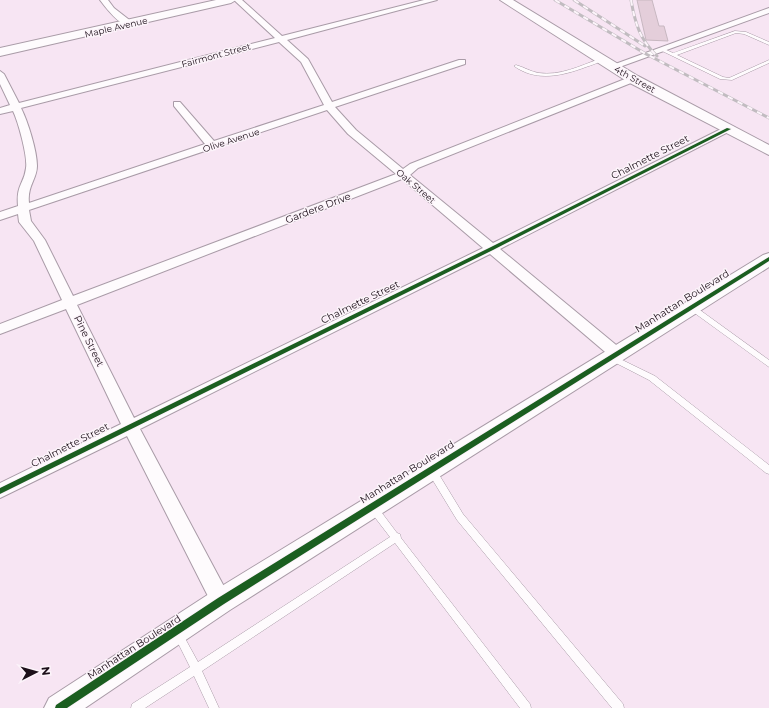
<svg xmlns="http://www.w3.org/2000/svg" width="769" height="708" font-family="Montserrat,sans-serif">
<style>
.building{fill:#e4ceda;stroke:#c7b7c0}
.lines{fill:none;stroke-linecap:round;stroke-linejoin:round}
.lane-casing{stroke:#a99ba7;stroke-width:1}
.street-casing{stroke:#a99ba7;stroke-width:2}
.secondary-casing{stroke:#a99ba7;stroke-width:2}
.lane{fill:#fefbfd;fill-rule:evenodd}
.street{fill:#fefbfd;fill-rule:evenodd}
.secondary{fill:#fefbfd;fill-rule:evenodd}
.rail-casing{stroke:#c1bcc0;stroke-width:3}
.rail{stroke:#fcf4fa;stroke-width:2;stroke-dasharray:5.5;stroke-linecap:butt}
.cycleway-casing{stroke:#fcf4fa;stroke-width:2}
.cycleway{fill:#1b5e20;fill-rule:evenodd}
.labels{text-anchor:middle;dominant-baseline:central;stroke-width:3;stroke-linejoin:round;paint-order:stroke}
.far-street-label{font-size:9px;fill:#1c0f19;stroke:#fcf4fa}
.street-label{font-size:10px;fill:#1c0f19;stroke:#fcf4fa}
</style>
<rect width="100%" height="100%" fill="#f7e5f3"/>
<polygon class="building" points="637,0 652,0 659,26 664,26 668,41 646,40"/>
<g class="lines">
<defs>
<g id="lane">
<polygon points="735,31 746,32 769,42 769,45 744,34 736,33 677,55 723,77 729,78 769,60 769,63 732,80 720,79 658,49 662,48 673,53"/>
<path d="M599,59L603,60C598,63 592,65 586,67C562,76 536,82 514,66L516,65C524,67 531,72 539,73C560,76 580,66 599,59Z"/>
<polygon points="689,305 693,305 769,360 769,367 689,309 688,307"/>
<polygon points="612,355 655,376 769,465 769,474 766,473 649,380 610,360 608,358 610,356"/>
<polygon points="432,467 435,468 463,514 623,704 624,708 612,708 457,520 429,474 428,471 429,468"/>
<polygon points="373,504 376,505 397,533 400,534 401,538 530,704 531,708 520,708 395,543 202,671 219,708 209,708 194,676 145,708 131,708 132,704 190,667 175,637 173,634 175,631 178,629 181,631 198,662 390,537 370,511 369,508 370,505"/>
</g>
<g id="street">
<path d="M100,0H108L114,8L132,22V26C121,28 106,8 100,0Z"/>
<path d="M234,0H242L282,36L424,0H437L287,40L308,59L332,102L459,60H465V64L335,107L356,130L403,169L410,164L630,77H636V81L418,168L410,175L493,243L725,127L729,126L734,129L500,249L621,349L623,353L621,357L616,358L611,357L490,254L140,429L228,594L230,601L228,608L221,610L214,608L127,436L0,498V483L121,424L66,309L0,334V324L62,300L34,241L19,222L18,214L0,220V212L18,206C16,185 24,184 26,168C28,157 18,121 13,111L0,114V108L10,105L0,84V71L4,74L19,103L275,38ZM279,42L301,62L324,105L214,141L180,102H174V106L205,144L29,203C27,186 37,179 37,166C37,151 28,122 21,108ZM327,110L348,134L396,174L73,296L45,240L31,221L29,210ZM402,179L483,248L134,418L77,305Z"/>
<polygon points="769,8 769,13 614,69 611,70 607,67"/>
</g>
<g id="secondary">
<polygon points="216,0 236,0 231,3 0,56 0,48"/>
<polygon points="500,0 513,0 638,76 769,145 769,155 628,82"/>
<polygon points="769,253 769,267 230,610 85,708 44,708 49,698 212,592 763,255"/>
</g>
</defs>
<use href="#lane" class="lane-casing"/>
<use href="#street" class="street-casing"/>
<use href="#secondary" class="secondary-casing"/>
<use href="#lane" class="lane"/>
<use href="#street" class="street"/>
<use href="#secondary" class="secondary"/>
<defs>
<g id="rail">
<polyline points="555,0 646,54 769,118"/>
<polyline points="574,0 645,46"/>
<path d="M631,0C635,23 640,40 657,56"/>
</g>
</defs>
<use href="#rail" class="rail-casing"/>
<use href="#rail" class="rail"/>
<defs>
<g id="cycleway">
<polygon points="727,128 731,129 493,250 0,494 0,488 489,248"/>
<polygon points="769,257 769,261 224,604 67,708 55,708 56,705 218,598"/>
</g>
</defs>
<use href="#cycleway" class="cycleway-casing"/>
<use href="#cycleway" class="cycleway"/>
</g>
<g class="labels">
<g class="far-street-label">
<text transform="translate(116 27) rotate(-13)">Maple Avenue</text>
<text transform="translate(216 55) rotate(-15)">Fairmont Street</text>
<text transform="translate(635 79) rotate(29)">4th Street</text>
<text transform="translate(231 140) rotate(-18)">Olive Avenue</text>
<text transform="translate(416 186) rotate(40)">Oak Street</text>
</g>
<g class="street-label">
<text transform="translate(650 157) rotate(-27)">Chalmette Street</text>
<text transform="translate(318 208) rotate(-21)">Gardere Drive</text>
<text transform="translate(682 301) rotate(-32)">Manhattan Boulevard</text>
<text transform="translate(360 302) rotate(-26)">Chalmette Street</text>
<text transform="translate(89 341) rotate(64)">Pine Street</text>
<text transform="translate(70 445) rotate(-27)">Chalmette Street</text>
<text transform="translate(407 472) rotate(-32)">Manhattan Boulevard</text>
<text transform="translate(134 647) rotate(-33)">Manhattan Boulevard</text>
</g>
</g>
<g transform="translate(36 672) rotate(84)" stroke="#fcf4fa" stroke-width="3" paint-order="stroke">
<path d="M0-3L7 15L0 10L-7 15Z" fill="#1c0f19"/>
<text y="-6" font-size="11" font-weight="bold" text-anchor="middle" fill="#1c0f19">N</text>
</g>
</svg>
